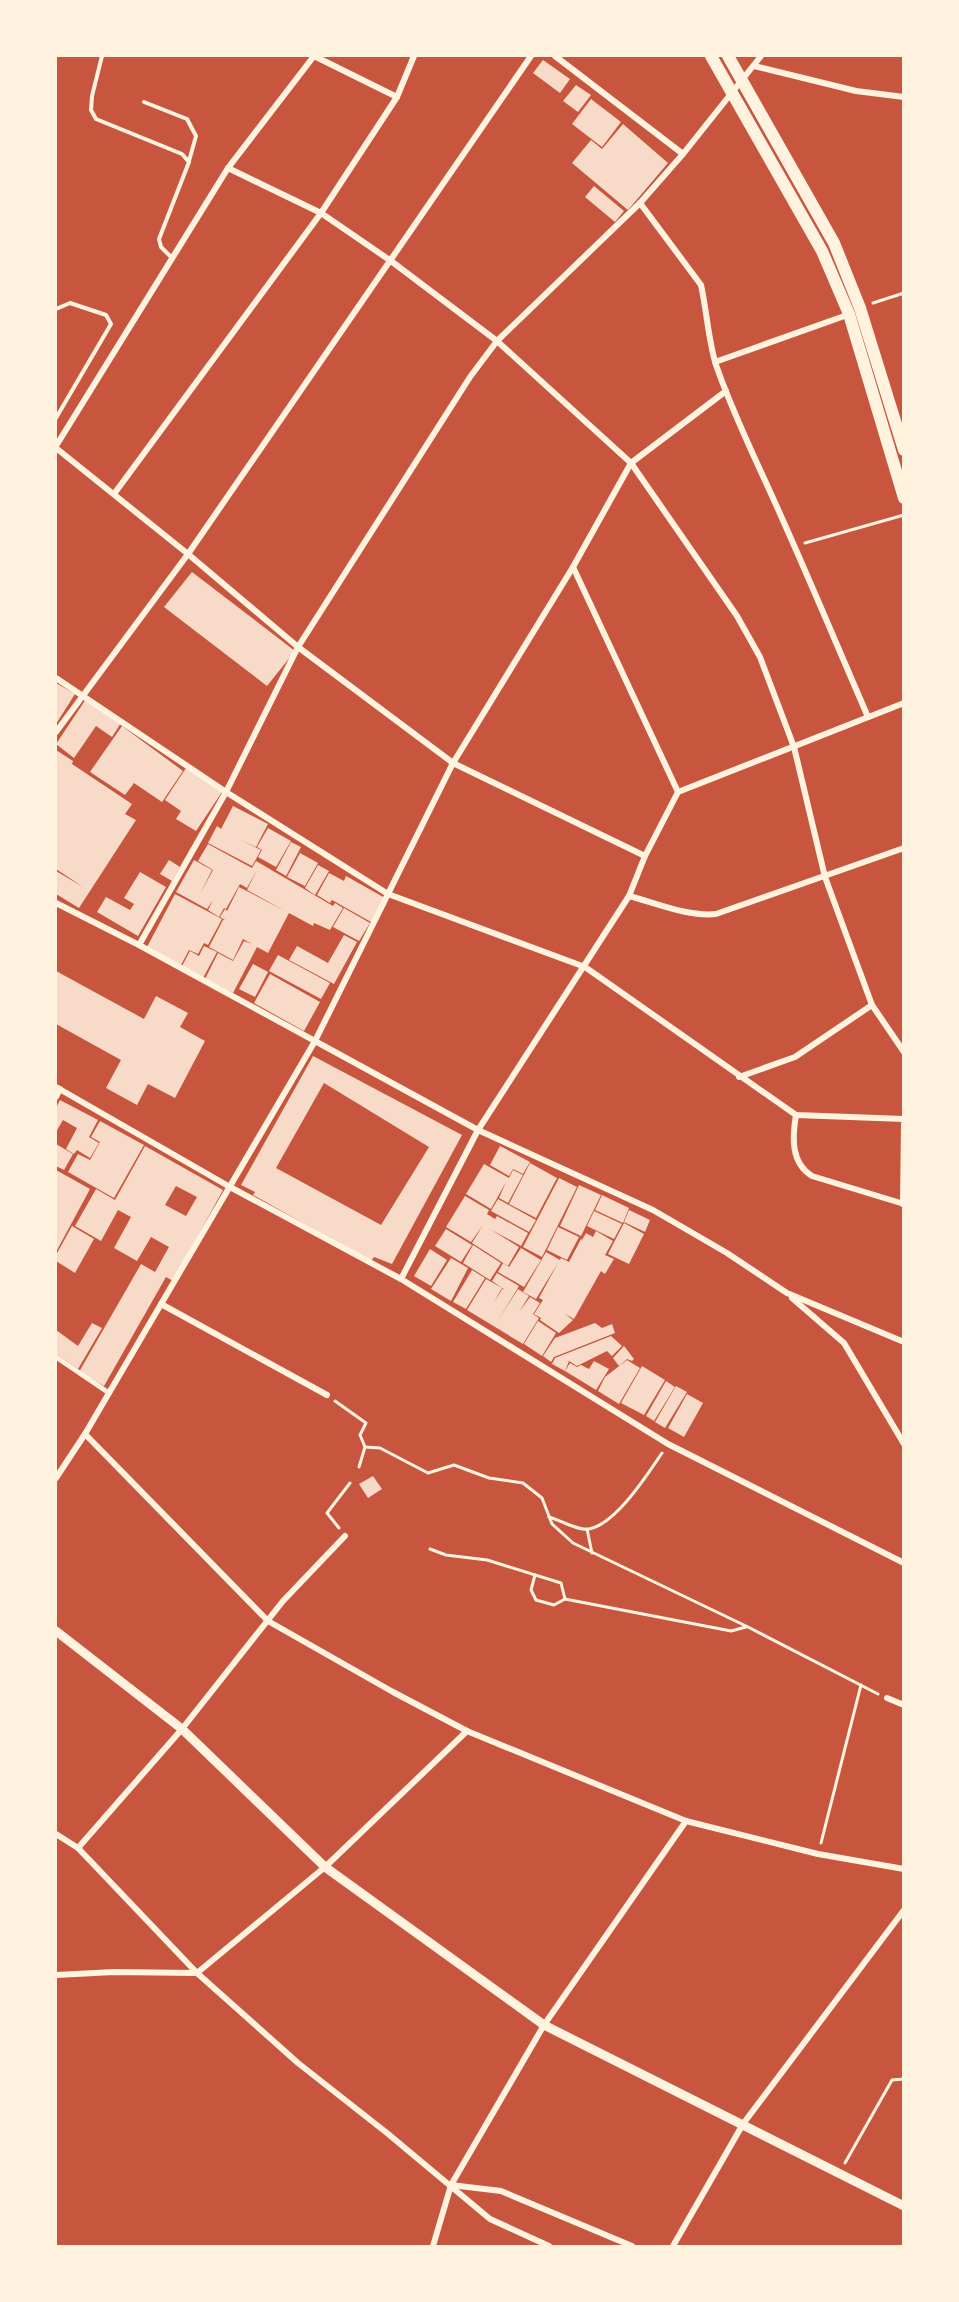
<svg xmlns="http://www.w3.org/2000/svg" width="959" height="2302" font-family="Inter,sans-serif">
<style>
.building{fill:#f7dbc8;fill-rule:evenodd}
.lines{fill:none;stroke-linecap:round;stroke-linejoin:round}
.path{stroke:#fff3e0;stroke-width:3}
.service{stroke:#fff3e0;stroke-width:4}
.pedestrian{stroke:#fff3e0;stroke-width:5}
.minor{stroke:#fff3e0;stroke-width:6}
.tertiary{stroke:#fff3e0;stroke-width:9}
.trunk{stroke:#fff3e0;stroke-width:12}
</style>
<rect width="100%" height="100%" fill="#c8553d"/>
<g class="building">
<polygon points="543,60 570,79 560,93 533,73"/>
<polygon points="576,85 591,95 578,112 563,101"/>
<polygon points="591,99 621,122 602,147 572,124"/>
<polygon points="623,124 668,163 628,210 572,163 591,140 602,149"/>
<polygon points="594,186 624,211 615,222 585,197"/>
<polygon points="192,572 295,651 267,686 164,607"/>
<polygon points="56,683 75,694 56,724"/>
<polygon points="86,699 121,723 112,737 96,726 74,758 56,744"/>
<polygon points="122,726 183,771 162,802 134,783 125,795 90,772"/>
<polygon points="56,750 73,761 72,764 132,804 125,814 136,820 79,908 56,894 56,871 83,887 56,869"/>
<polygon points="186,768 222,792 196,831 176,819 181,811 165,800"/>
<polygon points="233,806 268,824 256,847 241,840 261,850 252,866 208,843 217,826 221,829"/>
<polygon points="268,828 291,841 276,867 258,857 262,850 257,847"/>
<polygon points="291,842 301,847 286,876 276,870"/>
<polygon points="208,844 252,868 256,861 333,906 335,903 343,908 330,930 314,923 313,926 289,913 268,953 257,947 233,993 205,979 218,953 233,961 244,941 252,944 243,939 233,960 209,947 223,920 225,920 220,917 225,909 227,911 239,887 285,911 247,890 257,870 247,888 240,884 226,909 224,908 219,917 208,910 213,900 207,909 176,892 194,860 212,870 200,894 213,870 198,861"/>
<polygon points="300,853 318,863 305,886 287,877"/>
<polygon points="169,860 180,867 172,881 160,874"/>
<polygon points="318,865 329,871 315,895 305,888"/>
<polygon points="140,872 166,887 138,936 97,912 106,897 130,910 134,904 124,898"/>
<polygon points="329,873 344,881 346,876 385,898 371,922 332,900 330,903 317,895"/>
<polygon points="175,894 222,919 208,945 204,943 198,954 189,950 181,965 147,947"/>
<polygon points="344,908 370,923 359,941 333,927"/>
<polygon points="344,935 357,942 334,984 289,960 297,946 328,963"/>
<polygon points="204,946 217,952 203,978 182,966 190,951 199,956"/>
<polygon points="278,955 330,983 321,999 269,971"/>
<polygon points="253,964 268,972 255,997 239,989"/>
<polygon points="56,971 144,1019 156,996 188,1013 180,1027 205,1041 175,1098 148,1084 137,1105 106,1088 121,1060 56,1024"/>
<polygon points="270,974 320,1002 304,1031 254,1003"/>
<path d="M313,1056L462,1135L392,1264L374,1257L371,1261L253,1195L255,1192L241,1185ZM324,1083L429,1147L381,1225L276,1168Z"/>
<polygon points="60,1100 98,1120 89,1137 99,1143 90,1158 77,1150 74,1154 66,1149 77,1128 63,1120 56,1132 56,1108"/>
<polygon points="100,1121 144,1145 114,1198 68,1172 78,1154 90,1160 100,1142 91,1137"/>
<polygon points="56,1144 73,1154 64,1170 56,1166"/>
<path d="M145,1146L223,1190L173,1281L166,1277L104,1386L79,1372L141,1264L155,1272L169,1247L151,1237L137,1261L114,1248L131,1217L118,1210L101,1241L75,1226L96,1189L115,1200ZM176,1186L197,1197L186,1216L165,1205Z"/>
<polygon points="500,1146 530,1162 523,1174 513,1169 509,1176 490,1165"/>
<polygon points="530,1163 557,1178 536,1218 509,1204"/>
<polygon points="484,1164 509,1178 513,1170 523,1175 508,1203 499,1198 506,1182 491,1209 466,1194"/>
<polygon points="56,1170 90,1189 56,1252"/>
<polygon points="559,1178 577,1187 542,1257 523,1247"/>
<polygon points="579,1185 601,1195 581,1236 560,1226"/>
<polygon points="602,1195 629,1208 623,1223 595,1210"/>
<polygon points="465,1196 489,1210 487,1214 495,1219 497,1216 528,1233 521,1246 490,1229 519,1247 508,1266 472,1243 483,1225 471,1242 446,1227"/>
<polygon points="498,1199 536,1220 529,1232 491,1211"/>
<polygon points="629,1210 650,1220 645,1232 624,1222"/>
<polygon points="594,1211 622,1224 614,1239 587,1226"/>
<polygon points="624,1223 644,1234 629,1264 608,1254"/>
<polygon points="72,1226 94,1239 75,1273 56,1261 56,1255"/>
<polygon points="558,1227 579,1237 567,1260 547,1250"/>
<polygon points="446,1229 472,1245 461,1262 435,1246"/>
<polygon points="596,1231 613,1241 605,1255 614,1259 605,1274 601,1271 574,1319 565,1314 573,1320 559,1333 540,1320 541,1318 534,1314 543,1300 539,1298 558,1263 536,1299 523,1292 546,1252 560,1260 561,1258 569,1262 581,1239 582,1240 586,1233 593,1237"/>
<polygon points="473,1245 501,1263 490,1280 463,1263"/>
<polygon points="521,1248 541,1260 524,1287 498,1272 503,1263 509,1267"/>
<polygon points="430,1249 447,1260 431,1286 414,1276"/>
<polygon points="451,1258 468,1268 451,1301 431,1289"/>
<polygon points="472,1270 485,1278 466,1309 453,1302"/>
<polygon points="497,1273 519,1286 497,1322 518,1289 529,1296 519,1312 530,1297 540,1303 533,1314 539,1318 523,1344 467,1310 486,1279 502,1288 493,1304 503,1288 505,1290 492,1281"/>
<polygon points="538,1321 556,1333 542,1356 524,1344"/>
<polygon points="92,1323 102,1328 78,1369 56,1354 56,1330 78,1346"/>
<polygon points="595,1323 602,1328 612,1324 615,1333 554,1357 551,1362 543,1356 555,1338"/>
<polygon points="611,1336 622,1346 612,1356 607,1351 577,1366 569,1361 565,1371 552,1364 555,1358"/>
<polygon points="624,1346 634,1359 632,1361 627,1359 619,1366 613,1358"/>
<polygon points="627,1360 640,1368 619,1404 598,1391 605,1377"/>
<polygon points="594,1361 609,1369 596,1390 565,1371 570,1363 577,1367 581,1365 589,1369"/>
<polygon points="642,1366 665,1380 644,1415 621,1403"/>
<polygon points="666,1381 675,1387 654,1421 646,1416"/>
<polygon points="676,1386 687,1392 665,1428 655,1422"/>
<polygon points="687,1394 703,1403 684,1437 668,1428"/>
<polygon points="373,1476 382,1489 368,1498 359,1484"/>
</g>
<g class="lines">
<g class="path">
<polyline points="873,303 904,293"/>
<polyline points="805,543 904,515"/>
<polyline points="335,1401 366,1423 360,1435 365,1447 359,1467"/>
<polyline points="365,1447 380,1448 428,1473 454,1465 489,1478 523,1483 542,1498 552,1524 573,1543 748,1627 878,1694"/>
<path d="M549,1517C560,1520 578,1531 589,1529C616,1524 647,1475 662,1453"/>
<polyline points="339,1528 327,1513 350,1483"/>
<polyline points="587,1529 592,1553"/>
<polyline points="430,1549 446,1555 487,1560 561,1583 565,1599 731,1631 746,1627"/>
<polyline points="535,1575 531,1590 536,1600 554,1605 565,1599"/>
<polyline points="821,1843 861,1685"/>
<polyline points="845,2163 892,2080 904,2079"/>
</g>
<g class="service">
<polyline points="102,56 92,96 91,110 96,119 182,154 189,162 159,239 161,247 172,258"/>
<polyline points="144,102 187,119 196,136 189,161"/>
<polyline points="56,309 70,303 106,315 111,324 56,418"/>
</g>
<polyline class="pedestrian" points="56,1357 109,1393"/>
<g class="minor">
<polyline points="555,56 683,154"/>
<polyline points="754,66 856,91 904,97"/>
<polyline points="228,168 321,213 391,261 497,341 631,463 737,616 760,657 794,747 825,877 872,1005 904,1052"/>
<path d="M640,203L701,285C707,312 708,339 716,365C734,417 759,466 781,516C811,583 839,650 868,717"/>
<polyline points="715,362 850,314"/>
<polyline points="56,446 228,168 314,56 397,97"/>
<polyline points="56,448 188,554 298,647 453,763 645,856"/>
<polyline points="114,494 321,213 397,97 414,56"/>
<polyline points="573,567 678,792"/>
<polyline points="56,678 226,792 388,894 585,967 796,1115 904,1119"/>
<polyline points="56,732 188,554 531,56"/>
<path d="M629,896C656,903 688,917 716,914L904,848"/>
<polyline points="56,903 139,945 478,1130 653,1210 727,1253 787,1293 904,1342"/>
<polyline points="139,945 226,792 298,647 470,377 497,341 640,203 683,154 761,56"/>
<polyline points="739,1077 795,1057 872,1005"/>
<polyline points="56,1087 230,1187 401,1279 668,1444 904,1563"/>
<polyline points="56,1097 60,1089"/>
<path d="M796,1115C792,1138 791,1163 812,1176L904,1204"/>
<polyline points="903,1204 904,1124"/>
<polyline points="401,1279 478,1130 629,896 645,856 678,792 904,703"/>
<polyline points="792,1298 844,1343 904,1444"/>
<polyline points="161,1304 327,1395"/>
<polyline points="85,1434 268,1621 393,1692 467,1731 686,1821 818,1854 904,1869"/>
<polyline points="56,1478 85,1434 315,1041 453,763 573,567 631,463 726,391"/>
<polyline points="887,1698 904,1705"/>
<polyline points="56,1834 78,1848 197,1973 298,2063 387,2133 490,2219 549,2246"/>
<polyline points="78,1848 182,1729 283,1601 345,1536"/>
<polyline points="56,1975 114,1972 197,1973 325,1867 467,1731"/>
<polyline points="451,2185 501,2191 632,2246"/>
<polyline points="433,2246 451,2185 544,2025 686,1821"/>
<polyline points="673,2246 743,2124 904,1910"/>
</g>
<polyline class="tertiary" points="56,1631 182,1729 325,1867 544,2025 904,2206"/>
<g class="trunk">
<polyline points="711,56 822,251 849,314 904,498"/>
<polyline points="728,56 834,243 860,308 904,450"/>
</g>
</g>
<rect width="959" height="2302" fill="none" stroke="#fff3e0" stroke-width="114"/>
</svg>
